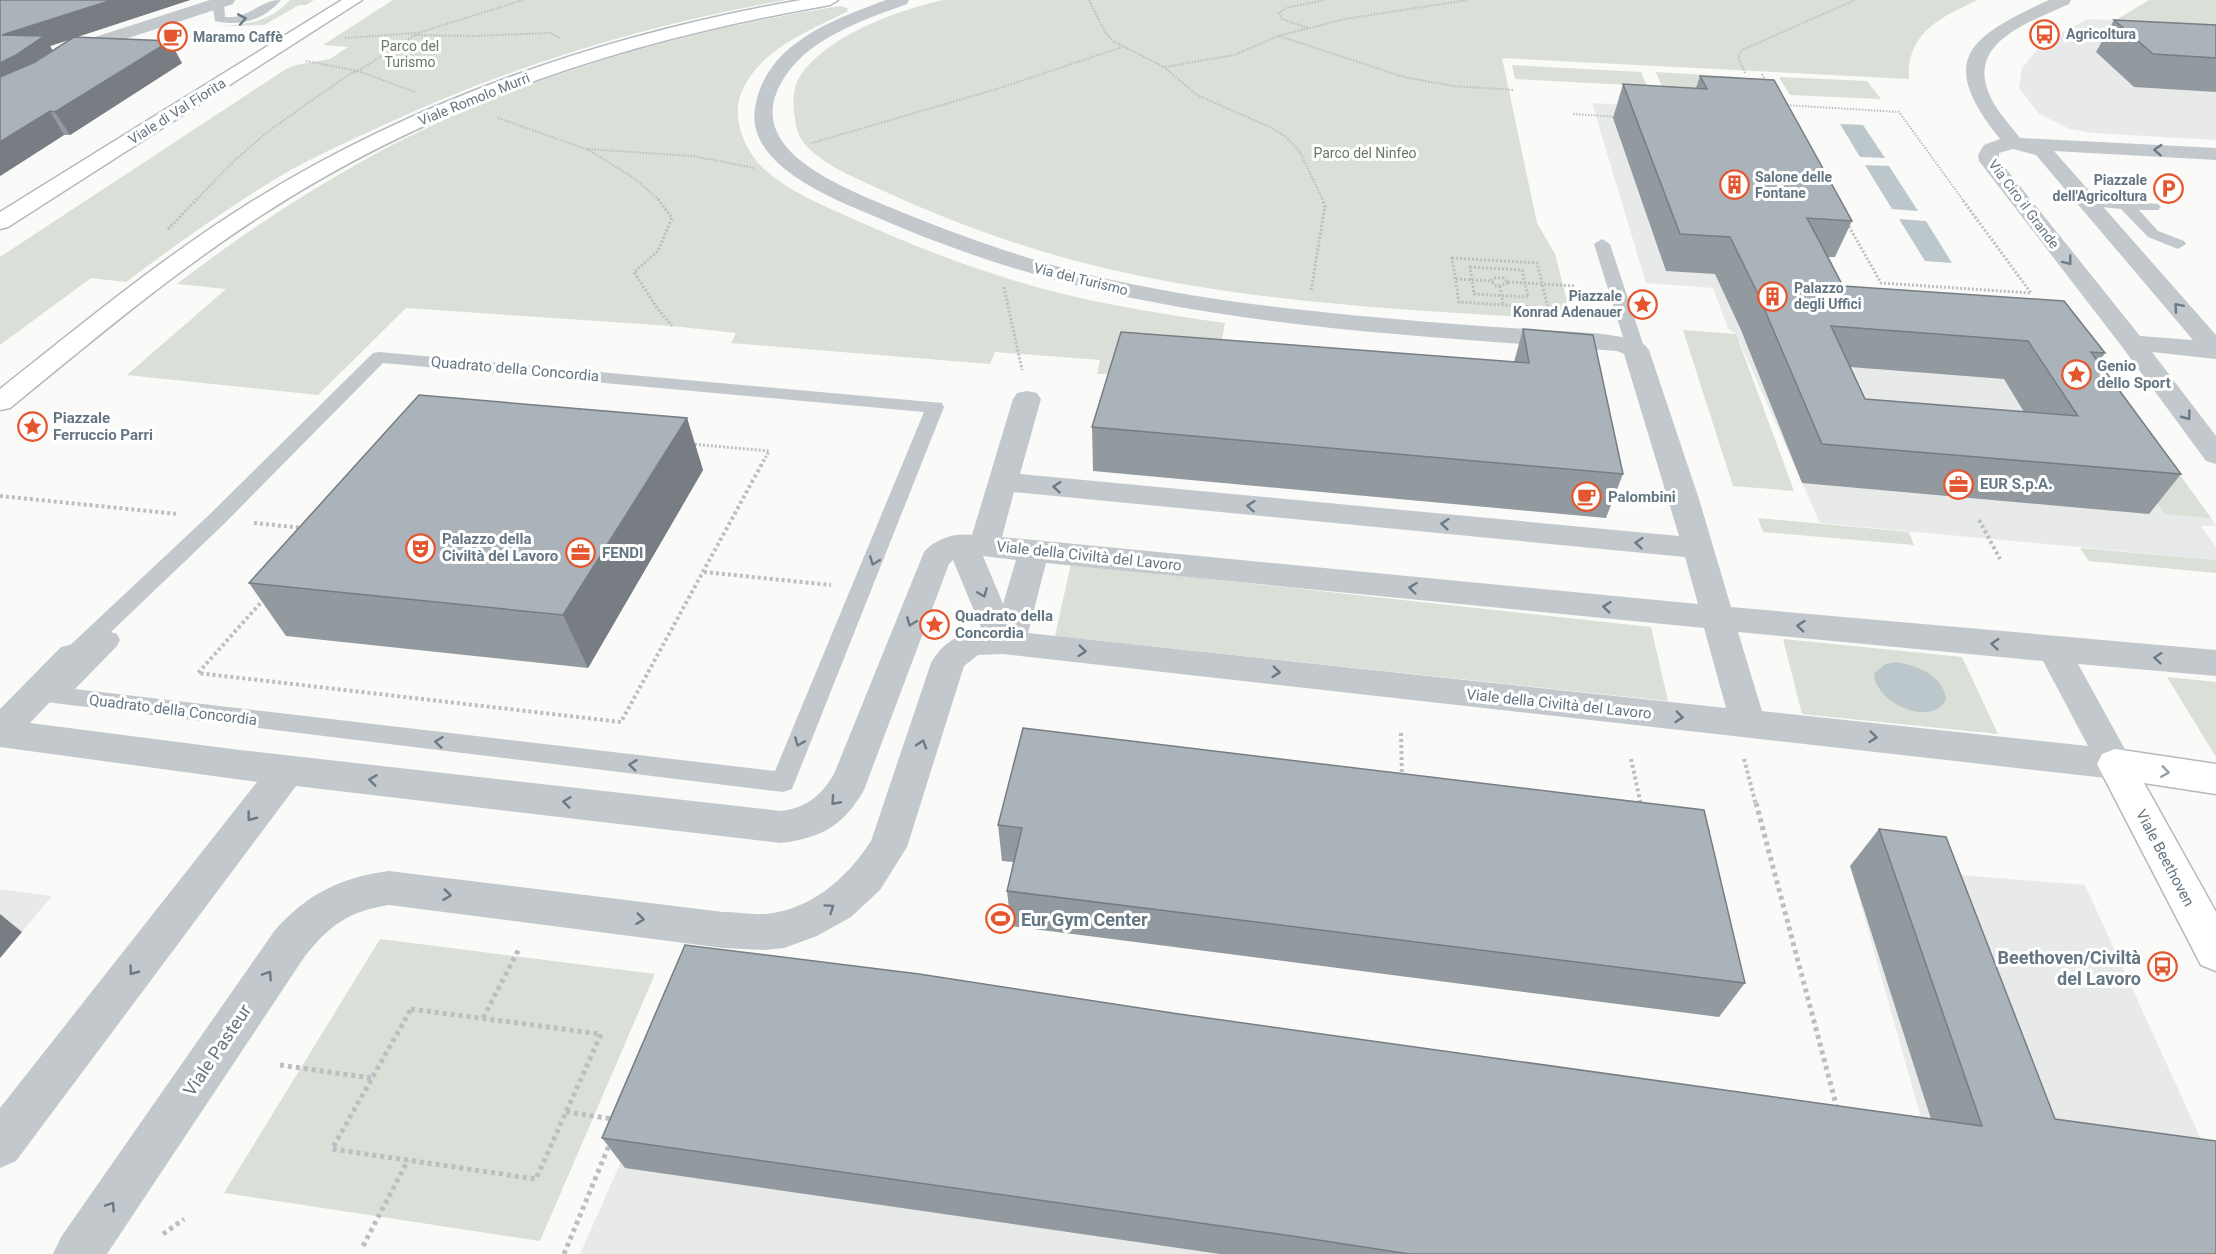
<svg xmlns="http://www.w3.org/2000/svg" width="2216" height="1254" font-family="Roboto,sans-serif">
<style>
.built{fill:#e8e9e9}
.green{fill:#dadfd7}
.water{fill:#bbc7cb}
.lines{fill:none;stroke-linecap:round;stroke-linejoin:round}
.secondary-casing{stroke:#b3babf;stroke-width:3}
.path-far3{stroke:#bbbfc2;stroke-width:2;stroke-dasharray:1.5 1.5;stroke-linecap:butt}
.path-far2{stroke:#bbbfc2;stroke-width:3;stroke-dasharray:2 2;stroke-linecap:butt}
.path-far1{stroke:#bbbfc2;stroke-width:4;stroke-dasharray:3 3;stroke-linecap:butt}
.path{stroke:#bbbfc2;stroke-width:5;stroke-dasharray:4 4;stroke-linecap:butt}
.lane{fill:#c3c8cc;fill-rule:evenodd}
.street{fill:#c3c8cc;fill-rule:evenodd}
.secondary{fill:#fff;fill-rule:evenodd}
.wall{fill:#929a9f;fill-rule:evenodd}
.shaded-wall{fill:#777d82}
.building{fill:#aab3b9;stroke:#777d82;stroke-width:1.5;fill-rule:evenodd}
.oneway{stroke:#6a7a87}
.oneway2{stroke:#939fa8}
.labels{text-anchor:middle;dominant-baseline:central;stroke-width:6;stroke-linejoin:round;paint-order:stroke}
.far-poi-label{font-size:14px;font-weight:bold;fill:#657683;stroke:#fff;text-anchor:start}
.far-park-label{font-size:14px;fill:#687a64;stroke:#fff}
.far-street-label{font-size:14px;fill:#657683;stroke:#fff}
.poi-label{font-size:15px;font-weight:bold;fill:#657683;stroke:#fff;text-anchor:start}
.street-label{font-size:15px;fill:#657683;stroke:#fff}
.near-poi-label{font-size:18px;font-weight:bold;fill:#657683;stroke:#fff;text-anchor:start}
.near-street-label{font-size:18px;fill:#657683;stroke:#fff}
</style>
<rect width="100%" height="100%" fill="#fafaf8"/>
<g class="built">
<polygon points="2087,19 2216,25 2216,140 2093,133 2069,129 2039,114 2019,88 2022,68 2042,44"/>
<polygon points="1592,103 1768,113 1846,295 2124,398 2211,518 2216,526 2201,526 2216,547 2216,560 1820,523 1736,334 1728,329 1713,288 1646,283"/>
<polygon points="1850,866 2085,885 2216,1172 2216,1254 580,1254 702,979 1927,1139"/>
<polygon points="0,889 52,896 0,958"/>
</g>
<g class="green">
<path d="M290,0H314L306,5H299L264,25L222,26C250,24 271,21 290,0Z"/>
<path d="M393,0H786C645,25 506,67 377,128C347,142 316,156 287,172C231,205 178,243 126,282L91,278L0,345V257L286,69L296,65L330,59L348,47L323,45Z"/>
<path d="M943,0H1978C1941,17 1906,33 1909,79L1502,58L1537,223L1555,254L1572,320C1412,310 1249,304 1092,265C1019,247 946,220 877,188C852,176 815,162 800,137C796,130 795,120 794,112C793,103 793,91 797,82C819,38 898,10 943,0Z"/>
<polygon points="2149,0 2216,0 2216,25 2116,20"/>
<path d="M840,6L847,8L848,11C810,31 761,48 742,91C730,117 745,151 764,169C788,191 822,205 851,218C917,248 985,274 1055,292C1111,306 1168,315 1225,323L1219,356L1111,374H1097L1100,360L995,352L990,364L731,343L736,333L672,326L406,308L318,395L127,375L226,289L177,284C237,238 299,196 366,159C512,79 676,32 840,6Z"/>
<polygon points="1512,65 1641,72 1647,86 1515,79"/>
<polygon points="1656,72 1741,77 1750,92 1662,87"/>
<polygon points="1779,77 1867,81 1881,99 1790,95"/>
<polygon points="1683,330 1736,334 1794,491 1733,486"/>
<polygon points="2082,395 2124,398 2211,518 2165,514"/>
<polygon points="1758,518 1909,532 1914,545 1763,532"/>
<polygon points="2080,548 2216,560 2216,573 2089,561"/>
<polygon points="1071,564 1651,627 1668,701 1055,636"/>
<polygon points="1783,639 1962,657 1998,734 1802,714"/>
<polygon points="2167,677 2216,682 2216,757"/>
<polygon points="380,939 655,974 540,1241 224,1193"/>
</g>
<g class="water">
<polygon points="1840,124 1863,125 1885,158 1860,157"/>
<polygon points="1865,165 1889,166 1918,211 1892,209"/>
<polygon points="1899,219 1926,221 1952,263 1925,261"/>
<path d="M1896,662C1917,666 1942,674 1946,699C1933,729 1874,703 1874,673L1886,664Z"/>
</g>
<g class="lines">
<defs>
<g id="secondary">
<polygon points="342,0 362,0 8,227 0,229 0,212"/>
<path d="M801,0H838L830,5C629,40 438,101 265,213C175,271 93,340 10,408L0,410V389C82,324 163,257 251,202C419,98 607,34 801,0Z"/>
<polygon points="2115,749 2216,764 2216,794 2144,783 2216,912 2216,971 2201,965 2097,764 2102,754"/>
</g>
</defs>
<use href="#secondary" class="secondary-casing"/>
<g class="path-far3">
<polyline points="1089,0 1105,32 1113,41 1164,67 1197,95 1272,128 1286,137 1300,152 1323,200"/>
<polyline points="1308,28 1282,19 1279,13 1286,8 1324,0"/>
<polyline points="415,35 472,36 551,33 559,38"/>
<polyline points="1279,36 1404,77 1453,86 1514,90"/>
<polyline points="345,38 416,33"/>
<polyline points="306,61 357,71"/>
<polyline points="1165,67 1234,55 1278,36 1345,19 1467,0"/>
<polyline points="1745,73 1738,58 1742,50 1855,0"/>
<polyline points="1762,74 1767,84"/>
<polyline points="415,92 358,71 418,33 523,0"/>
<polyline points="1784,105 1899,112 1963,200"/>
<polyline points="1573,114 1618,117"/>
<polyline points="498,118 586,149 693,156 754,168"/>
<polyline points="812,143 1000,88 1122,47"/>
<polyline points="587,149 634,178 659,200"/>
<polyline points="196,200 235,160 270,130 348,75 358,71"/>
</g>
<g class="path-far2">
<polyline points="658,199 672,218 658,251 634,272 657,308 672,326"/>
<polyline points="1847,223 1881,283 2031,293 1962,199"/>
<polyline points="168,229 197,199"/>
<polygon points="1452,258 1537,263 1548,308 1459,302"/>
<polygon points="1470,267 1522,270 1528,297 1474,294"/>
<polygon points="1494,278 1503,278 1508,283 1496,286 1491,281"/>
<polyline points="1456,279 1491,281"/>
<polyline points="1508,282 1576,286"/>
<polyline points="1500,286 1503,305"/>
<polyline points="1004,287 1022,370"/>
<polyline points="1311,290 1325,206 1322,199"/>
<polyline points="387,462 424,420 769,451 763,462"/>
</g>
<g class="path-far1">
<polyline points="388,460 198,673 621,722 764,460"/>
<polyline points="0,496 178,514"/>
<polyline points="1979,520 2000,559"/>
<polyline points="254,523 304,528"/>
<polyline points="704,572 831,585"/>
<polyline points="1401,733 1402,777"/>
<polyline points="1631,759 1641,805"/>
<polyline points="1744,759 1756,805"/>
</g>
<g class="path">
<polyline points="1640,803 1641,807"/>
<polyline points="1756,803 1837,1108"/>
<polygon points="411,1009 601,1034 536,1179 332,1149"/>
<polyline points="483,1018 520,947"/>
<polyline points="280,1065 371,1078"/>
<polyline points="566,1112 613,1119"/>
<polyline points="163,1234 184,1219"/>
<polyline points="363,1246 408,1160"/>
<polyline points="564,1254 610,1143"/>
</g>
<g class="lane">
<path d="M216,0L224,3L225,17C250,19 259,0 281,0C264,20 240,27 215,21L212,3Z"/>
<polygon points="2087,198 2158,204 2161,207 2158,210 2139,210 2158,231 2184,241 2186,244 2178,249 2148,237 2121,209 2082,205 2080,202 2082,199"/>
<polygon points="1602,239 1610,244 1645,350 1642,354 1630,354 1627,350 1594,244"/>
<path d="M379,352L942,403L944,407L792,789L783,792L46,702L42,696L71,664L65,662L61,656L65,650L210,514L373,353ZM383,363L924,412L775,771L75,689L117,646L120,640L117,634L111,632L224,524Z"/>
</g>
<g class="street">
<path d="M210,0H235L233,4L107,45C94,51 77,67 64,64L61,60L78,45L95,37Z"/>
<path d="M886,0H909L907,4C861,21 804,39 780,85C748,146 828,180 870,199C929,224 990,247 1052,265C1160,295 1272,308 1384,318C1437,323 1490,327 1543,330C1572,332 1603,332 1631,339L1645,345L1649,350L1699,499L1731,607L2216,650V676L2078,664L2133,764L2128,774L2115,779L1003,654L978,655L964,666L907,847L880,890L851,917L817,936L784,948L764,950L723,948L389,905C349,911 330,925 305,956L107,1254H53L61,1237L275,930C307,894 342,877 389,871L723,912C737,912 752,915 765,914C811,910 847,878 871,841L931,663C943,642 958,634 982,630L953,560L949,564L864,790C844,825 822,838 781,843L296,786L16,1161L0,1168V1108L257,782L0,747V709L61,647L73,644L85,647L90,656L85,665L30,723L240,750L781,811C806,808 821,796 834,774L924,552C936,539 953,533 972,535L1013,399L1017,393L1027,391L1037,393L1041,399L1020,474L1679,536L1624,354L1617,351C1423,336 1226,328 1037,275C980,259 924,238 869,214C829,197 746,164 755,108C765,44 832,20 886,0ZM1014,492L1685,557L1698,604L1002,537ZM983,556L1016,560L1003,604ZM1046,563L1704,628L1726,708L1028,633ZM1738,632L2043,661L2088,746L1762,711Z"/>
<path d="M2049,0H2071L2069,4C2028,23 1962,43 1992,100C1999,114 2011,126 2020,138L2216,148V160L2054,151L2216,335V359L2152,352L2216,436V464L2206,461L2123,348L1979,161L1978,155L1984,145L2000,139C1935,58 1970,37 2049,0ZM2013,149L2036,155L2193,340L2140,336L1999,160V153Z"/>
</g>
<use href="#secondary" class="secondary"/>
</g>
<g class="wall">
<path d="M0,0H190L75,37L182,63L70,135H64L0,176ZM72,39L53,51L50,46Z"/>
<polygon points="2114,20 2216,25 2216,92 2134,87 2096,52"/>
<path d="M1700,76L1852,221L1835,257H1828L1843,286L2105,353L2099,362L2181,474L2149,514L1802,483L1741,330L1715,274L1666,271L1613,118L1623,84L1696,88ZM1850,367L2004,379L2024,412L1865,399Z"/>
<polygon points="1523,329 1623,474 1606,518 1093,471 1092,427 1514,362"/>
<polygon points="687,418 703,470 588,668 286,636 249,583"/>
<polygon points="1023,728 1745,983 1719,1017 1011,926 1007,891 1013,862 1002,861 998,825"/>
<polygon points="1879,829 2055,1119 2216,1254 1220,1254 625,1168 602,1138 1179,1014 1931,1119 1850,866"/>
</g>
<g class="shaded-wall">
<polygon points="112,0 190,0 50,46 57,59 0,93 0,63 2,35"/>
<polygon points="170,41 182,63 70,135 55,112"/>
<polygon points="50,111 64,135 0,176 0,142"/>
<polygon points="687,418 703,470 588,668 563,615"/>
<polygon points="0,914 22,932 0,958"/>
</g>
<g class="building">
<polygon points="0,0 112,0 2,35 44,36 16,55 0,63"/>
<polygon points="2114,20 2216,25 2216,58 2153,54"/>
<polygon points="74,37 170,41 55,112 50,111 0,142 0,77 35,62"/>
<path d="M1700,76L1774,80L1852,221L1807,218L1843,286L2064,301L2105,353L2091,352L2181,474L1822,444L1757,292L1730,237L1680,234L1623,84L1707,89ZM1831,326L2028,341L2078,416L1865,399Z"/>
<polygon points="1523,329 1593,335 1623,474 1092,427 1121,332 1529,363"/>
<polygon points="419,395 687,418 563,615 249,583"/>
<polygon points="1023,728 1704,810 1745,983 1007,891 1022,828 998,825"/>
<polygon points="1879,829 1946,837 2055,1119 2216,1141 2216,1254 1409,1254 1299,1237 602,1138 685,945 919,974 1179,1014 1982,1126"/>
</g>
<defs><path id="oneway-chevron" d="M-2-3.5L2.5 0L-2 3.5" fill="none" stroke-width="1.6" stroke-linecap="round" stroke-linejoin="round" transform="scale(1.5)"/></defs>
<g class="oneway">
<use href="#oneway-chevron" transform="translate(242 19) rotate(-10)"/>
<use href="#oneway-chevron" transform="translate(2158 150) rotate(-177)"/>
<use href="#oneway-chevron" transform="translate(2068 261) rotate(52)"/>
<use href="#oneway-chevron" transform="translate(2178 307) rotate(-131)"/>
<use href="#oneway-chevron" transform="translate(2187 416) rotate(53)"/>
<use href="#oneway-chevron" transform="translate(1057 487) rotate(-175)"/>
<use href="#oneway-chevron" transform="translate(1251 506) rotate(-175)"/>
<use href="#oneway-chevron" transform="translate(1445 524) rotate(-175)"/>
<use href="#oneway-chevron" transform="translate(1639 543) rotate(-175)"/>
<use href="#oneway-chevron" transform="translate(874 561) rotate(111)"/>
<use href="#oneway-chevron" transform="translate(1413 588) rotate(-174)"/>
<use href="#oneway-chevron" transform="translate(983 593) rotate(67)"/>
<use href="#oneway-chevron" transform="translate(1607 607) rotate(-174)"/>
<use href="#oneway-chevron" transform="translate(911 622) rotate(111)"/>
<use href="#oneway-chevron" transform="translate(1801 626) rotate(-174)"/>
<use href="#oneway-chevron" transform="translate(1995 644) rotate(-175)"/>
<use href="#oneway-chevron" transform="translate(1082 651) rotate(6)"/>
<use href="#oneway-chevron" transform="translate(2158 658) rotate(-175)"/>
<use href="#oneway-chevron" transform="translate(1276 672) rotate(6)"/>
<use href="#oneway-chevron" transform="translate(1679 717) rotate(6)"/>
<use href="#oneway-chevron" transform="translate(1873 737) rotate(6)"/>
<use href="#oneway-chevron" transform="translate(439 742) rotate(-173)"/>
<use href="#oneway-chevron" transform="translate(799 742) rotate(113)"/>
<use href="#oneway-chevron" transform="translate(922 744) rotate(-72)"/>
<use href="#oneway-chevron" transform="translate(633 765) rotate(-173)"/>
<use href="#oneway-chevron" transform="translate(373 780) rotate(-173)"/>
<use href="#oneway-chevron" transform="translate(835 801) rotate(132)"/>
<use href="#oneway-chevron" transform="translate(567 802) rotate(-173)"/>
<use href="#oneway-chevron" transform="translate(251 817) rotate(127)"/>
<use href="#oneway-chevron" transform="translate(447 895) rotate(7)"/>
<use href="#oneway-chevron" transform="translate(830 908) rotate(-35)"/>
<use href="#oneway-chevron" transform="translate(640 919) rotate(7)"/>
<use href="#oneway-chevron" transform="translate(133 971) rotate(127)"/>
<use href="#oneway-chevron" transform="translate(268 975) rotate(-56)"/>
<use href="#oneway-chevron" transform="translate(111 1206) rotate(-56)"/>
</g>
<use class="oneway2" href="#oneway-chevron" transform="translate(2165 772) rotate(8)"/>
<defs>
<symbol id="bus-ring" viewBox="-11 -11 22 22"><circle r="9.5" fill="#fff" stroke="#e4572e" stroke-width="1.5"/><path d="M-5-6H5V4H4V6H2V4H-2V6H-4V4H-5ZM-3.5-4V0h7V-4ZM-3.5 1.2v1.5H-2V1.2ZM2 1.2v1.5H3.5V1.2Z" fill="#e4572e"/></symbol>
<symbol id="cafe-ring" viewBox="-11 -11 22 22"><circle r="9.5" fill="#fff" stroke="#e4572e" stroke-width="1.5"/><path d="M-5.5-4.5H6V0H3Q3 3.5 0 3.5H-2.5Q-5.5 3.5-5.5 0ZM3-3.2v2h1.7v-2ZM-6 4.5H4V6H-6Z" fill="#e4572e"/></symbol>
<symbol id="building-ring" viewBox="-11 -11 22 22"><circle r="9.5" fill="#fff" stroke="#e4572e" stroke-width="1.5"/><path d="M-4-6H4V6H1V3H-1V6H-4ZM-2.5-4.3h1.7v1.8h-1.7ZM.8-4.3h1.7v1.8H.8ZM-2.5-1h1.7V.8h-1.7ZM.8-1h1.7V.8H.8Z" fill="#e4572e"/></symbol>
<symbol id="parking-ring" viewBox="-11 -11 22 22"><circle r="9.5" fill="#fff" stroke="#e4572e" stroke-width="1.5"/><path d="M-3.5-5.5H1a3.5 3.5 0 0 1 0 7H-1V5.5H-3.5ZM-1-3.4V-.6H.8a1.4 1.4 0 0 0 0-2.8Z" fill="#e4572e"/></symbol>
<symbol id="sight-ring" viewBox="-11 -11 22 22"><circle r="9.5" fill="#fff" stroke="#e4572e" stroke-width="1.5"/><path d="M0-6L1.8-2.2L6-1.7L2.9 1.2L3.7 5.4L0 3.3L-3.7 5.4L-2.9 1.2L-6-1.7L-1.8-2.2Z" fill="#e4572e"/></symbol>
<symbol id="office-ring" viewBox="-11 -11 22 22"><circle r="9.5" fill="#fff" stroke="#e4572e" stroke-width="1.5"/><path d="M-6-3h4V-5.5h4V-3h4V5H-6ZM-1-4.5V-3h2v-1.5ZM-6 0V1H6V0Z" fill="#e4572e"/></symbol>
<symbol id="theatre-ring" viewBox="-11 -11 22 22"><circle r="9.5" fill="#fff" stroke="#e4572e" stroke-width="1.5"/><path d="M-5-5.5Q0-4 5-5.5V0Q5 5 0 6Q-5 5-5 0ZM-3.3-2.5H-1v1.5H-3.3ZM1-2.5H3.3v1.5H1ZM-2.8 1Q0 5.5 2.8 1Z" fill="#e4572e"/></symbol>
<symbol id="stadium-ring" viewBox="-11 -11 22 22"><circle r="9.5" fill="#fff" stroke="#e4572e" stroke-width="1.5"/><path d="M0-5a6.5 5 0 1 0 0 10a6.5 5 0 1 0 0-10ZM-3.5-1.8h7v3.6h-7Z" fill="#e4572e"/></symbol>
</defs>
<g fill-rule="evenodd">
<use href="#bus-ring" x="2028" y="18" width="33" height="33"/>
<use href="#cafe-ring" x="156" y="20" width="33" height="33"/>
<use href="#building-ring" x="1718" y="168" width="33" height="33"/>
<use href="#parking-ring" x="2152" y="172" width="33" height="33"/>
<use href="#building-ring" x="1756" y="280" width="33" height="33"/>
<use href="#sight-ring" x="1626" y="288" width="33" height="33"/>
<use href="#sight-ring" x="2060" y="358" width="33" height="33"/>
<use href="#sight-ring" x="16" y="410" width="33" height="33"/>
<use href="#office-ring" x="1942" y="468" width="33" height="33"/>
<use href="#cafe-ring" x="1570" y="480" width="33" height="33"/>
<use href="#theatre-ring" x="404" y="532" width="33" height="33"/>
<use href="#office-ring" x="564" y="536" width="33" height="33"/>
<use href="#sight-ring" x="918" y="608" width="33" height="33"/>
<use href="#stadium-ring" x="984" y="902" width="33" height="33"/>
<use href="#bus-ring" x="2146" y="950" width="33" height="33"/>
</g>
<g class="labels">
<g class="far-poi-label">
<text x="2066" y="34">Agricoltura</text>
<text x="193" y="37">Maramo Caffè</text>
<text x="1755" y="177">Salone delle<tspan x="1755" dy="16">Fontane</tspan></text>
<text x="2147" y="180" text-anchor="end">Piazzale<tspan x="2147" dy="16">dell'Agricoltura</tspan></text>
<text x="1794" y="288">Palazzo<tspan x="1794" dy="16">degli Uffici</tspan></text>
<text x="1622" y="296" text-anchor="end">Piazzale<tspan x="1622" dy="16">Konrad Adenauer</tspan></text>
</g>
<g class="far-park-label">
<text x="410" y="46">Parco del<tspan x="410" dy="16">Turismo</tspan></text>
<text x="1365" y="153">Parco del Ninfeo</text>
</g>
<g class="far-street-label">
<text transform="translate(474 99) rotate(-22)">Viale Romolo Murri</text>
<text transform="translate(177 111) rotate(-32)">Viale di Val Fiorita</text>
<text transform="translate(2024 204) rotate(53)">Via Ciro il Grande</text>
<text transform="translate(1081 279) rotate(14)">Via del Turismo</text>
</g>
<g class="poi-label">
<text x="2097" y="366">Genio<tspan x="2097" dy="17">dello Sport</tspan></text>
<text x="53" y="418">Piazzale<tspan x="53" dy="17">Ferruccio Parri</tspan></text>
<text x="1980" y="484">EUR S.p.A.</text>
<text x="1608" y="497">Palombini</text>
<text x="442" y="539">Palazzo della<tspan x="442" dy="17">Civiltà del Lavoro</tspan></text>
<text x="602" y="553">FENDI</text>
<text x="955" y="616">Quadrato della<tspan x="955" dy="17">Concordia</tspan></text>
</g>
<g class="street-label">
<text transform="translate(515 369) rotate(5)">Quadrato della Concordia</text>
<text transform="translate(1089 556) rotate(6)">Viale della Civiltà del Lavoro</text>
<text transform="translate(1559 704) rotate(6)">Viale della Civiltà del Lavoro</text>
<text transform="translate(173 710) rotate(7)">Quadrato della Concordia</text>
<text transform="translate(2165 858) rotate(62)">Viale Beethoven</text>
</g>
<g class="near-poi-label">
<text x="1021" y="919">Eur Gym Center</text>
<text x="2141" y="957" text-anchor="end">Beethoven/Civiltà<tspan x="2141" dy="21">del Lavoro</tspan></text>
</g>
<g class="near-street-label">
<text transform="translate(217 1050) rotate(-56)">Viale Pasteur</text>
</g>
</g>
</svg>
